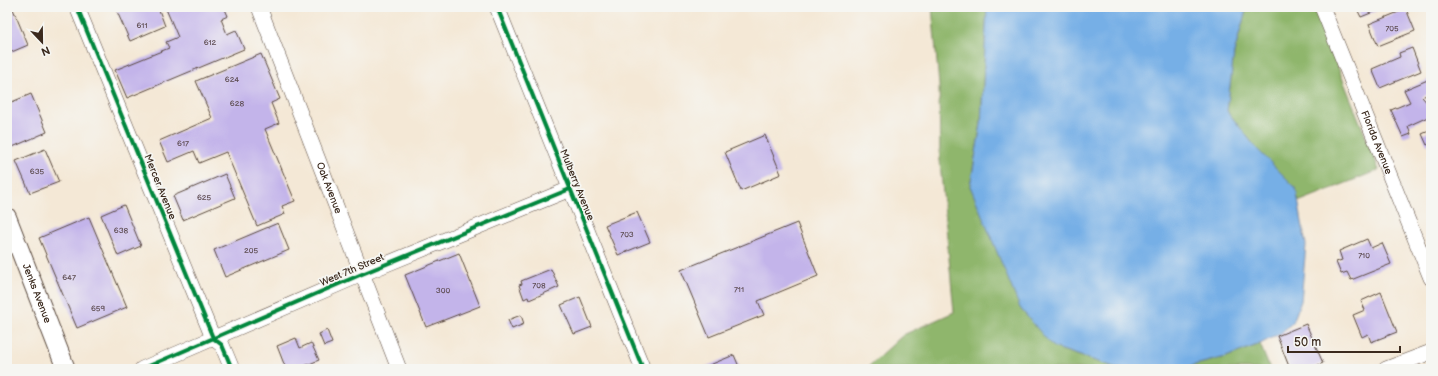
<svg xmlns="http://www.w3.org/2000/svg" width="1438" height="376" font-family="'Balsamiq Sans',sans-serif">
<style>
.forest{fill:#8fb66c;stroke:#657045}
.water{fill:#76afe6;stroke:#586c82}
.building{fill:#c3b4ea}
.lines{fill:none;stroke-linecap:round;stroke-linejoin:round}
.minor-casing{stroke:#57463a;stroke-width:16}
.tertiary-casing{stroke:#57463a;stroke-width:20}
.minor{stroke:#fff;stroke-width:15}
.tertiary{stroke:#fff;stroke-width:18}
.cycleway-casing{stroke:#f6f6f2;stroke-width:6}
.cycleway{stroke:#00873e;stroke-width:4}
.labels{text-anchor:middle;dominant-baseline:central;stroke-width:3.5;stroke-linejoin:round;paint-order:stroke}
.number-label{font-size:8px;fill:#5d4c51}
.street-label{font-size:10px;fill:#3b2a1e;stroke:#f6f6f2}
</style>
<rect width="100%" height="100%" fill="#f6f6f2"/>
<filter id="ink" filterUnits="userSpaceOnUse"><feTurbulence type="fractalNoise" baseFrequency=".025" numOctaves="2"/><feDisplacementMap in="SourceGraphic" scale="8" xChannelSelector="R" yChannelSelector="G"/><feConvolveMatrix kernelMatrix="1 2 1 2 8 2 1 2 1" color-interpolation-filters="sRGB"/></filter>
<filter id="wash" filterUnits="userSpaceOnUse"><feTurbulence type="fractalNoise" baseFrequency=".012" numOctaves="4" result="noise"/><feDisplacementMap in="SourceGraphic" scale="16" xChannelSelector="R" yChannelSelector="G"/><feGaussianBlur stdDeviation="0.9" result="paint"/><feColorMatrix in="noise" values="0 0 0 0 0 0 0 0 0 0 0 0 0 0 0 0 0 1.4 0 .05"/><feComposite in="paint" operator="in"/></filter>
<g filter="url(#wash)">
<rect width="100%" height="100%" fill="#f4e8d6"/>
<g class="forest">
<polygon points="932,7 987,7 981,124 970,186 1053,347 1120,369 866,369 903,335 954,312 940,162 939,85"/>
<polygon points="1247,7 1314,7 1379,170 1298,202 1296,188 1257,149 1227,111 1234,53"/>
<polygon points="1260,344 1270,369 1179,369 1226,357"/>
</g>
<polygon class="water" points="987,7 1247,7 1234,53 1227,111 1257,149 1296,188 1306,245 1301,301 1293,322 1281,333 1260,344 1226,357 1179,369 1120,369 1053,347 1020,308 970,186 981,124"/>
<g id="blocks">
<g class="building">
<polygon points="7,7 18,7 13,9 28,45 7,54"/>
<polygon points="115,7 165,7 159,10 165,26 130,41"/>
<polygon points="170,7 224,7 228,16 221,19 227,34 236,30 244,49 127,98 115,70 169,48 166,42 178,37 166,9"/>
<polygon points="1356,7 1386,7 1361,17"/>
<polygon points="1406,9 1415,31 1378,46 1369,24"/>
<polygon points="1412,48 1421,71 1380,88 1372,69 1400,57 1399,53"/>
<polygon points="261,54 280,99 271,103 279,123 265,129 295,201 282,206 285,214 257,226 226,152 199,163 194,151 168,162 159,141 212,118 196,81"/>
<polygon points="1430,79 1431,83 1431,93 1422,97 1430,106 1430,116 1408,126 1411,134 1403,137 1391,110 1410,102 1404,90"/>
<polygon points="31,94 47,132 8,149 7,104"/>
<polygon points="1431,130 1431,143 1427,145 1422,134"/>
<polygon points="765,135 781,174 741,191 725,152"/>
<polygon points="45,149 59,182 30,193 16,161"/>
<polygon points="225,174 235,198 183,220 173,196"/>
<polygon points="124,205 141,246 118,256 101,215"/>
<polygon points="637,212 650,242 618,255 605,225"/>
<polygon points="89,217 127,307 77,328 39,238"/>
<polygon points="278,223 289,250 225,277 214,250"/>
<polygon points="797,223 818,276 758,301 764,315 709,337 681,270"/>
<polygon points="1367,239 1371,248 1382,243 1391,264 1351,280 1347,272 1341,274 1336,262 1342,260 1339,251"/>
<polygon points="459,253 480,306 426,327 405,275"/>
<polygon points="551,269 559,287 529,300 528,297 524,299 519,285 522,284 521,281"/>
<polygon points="1381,292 1397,332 1371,342 1368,334 1362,337 1353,315 1365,310 1361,301"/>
<polygon points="580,297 592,327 574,334 561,305"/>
<polygon points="521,315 524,324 512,329 508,320"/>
<polygon points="1306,324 1323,363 1309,369 1290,369 1277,336"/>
<polygon points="327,330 332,343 324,346 319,334"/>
<polygon points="296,338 300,348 311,343 319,360 297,369 286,369 277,346"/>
<polygon points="734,355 740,369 700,369"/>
</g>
</g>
</g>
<g filter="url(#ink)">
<use href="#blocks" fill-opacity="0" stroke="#57463a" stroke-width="1"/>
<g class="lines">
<defs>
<g id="minor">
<polyline points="77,7 213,338 222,345 232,369"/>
<path id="s1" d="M259,7L399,369"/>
<polyline points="497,7 643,369"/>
<path id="s2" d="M1322,7L1431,278"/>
<polyline points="142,369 362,274 570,189"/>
<polyline points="1386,369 1431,352"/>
</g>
<g id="tertiary">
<path id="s3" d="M7,217L66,369"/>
</g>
</defs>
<use href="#minor" class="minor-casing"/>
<use href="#tertiary" class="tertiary-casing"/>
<use href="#minor" class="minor"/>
<use href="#tertiary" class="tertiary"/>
<defs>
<g id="cycleway">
<polyline points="77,7 213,338 222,345 232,369"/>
<polyline points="497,7 643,369"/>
<polyline points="142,369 362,274 570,189"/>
</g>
</defs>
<use href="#cycleway" class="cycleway-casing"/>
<use href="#cycleway" class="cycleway"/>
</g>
</g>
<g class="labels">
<g class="number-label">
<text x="142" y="25">611</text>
<text x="1392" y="28">705</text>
<text x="210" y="42">612</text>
<text x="232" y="79">624</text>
<text x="237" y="103">628</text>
<text x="183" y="143">617</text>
<text x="37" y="171">635</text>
<text x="204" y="197">625</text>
<text x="121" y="230">638</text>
<text x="627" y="234">703</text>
<text x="251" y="250">205</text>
<text x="1364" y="255">710</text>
<text x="69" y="277">647</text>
<text x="539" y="285">708</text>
<text x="739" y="289">711</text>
<text x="443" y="290">300</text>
<text x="98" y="308">659</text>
</g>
<g class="street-label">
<text stroke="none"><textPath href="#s2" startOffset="146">Florida Avenue</textPath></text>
<text transform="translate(577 185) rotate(68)">Mulberry Avenue</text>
<text transform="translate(160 187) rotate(68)">Mercer Avenue</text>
<text stroke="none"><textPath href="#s1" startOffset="194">Oak Avenue</textPath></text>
<text transform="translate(352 270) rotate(-23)">West 7th Street</text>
<text stroke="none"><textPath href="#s3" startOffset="82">Jenks Avenue</textPath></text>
</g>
</g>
<rect width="1438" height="376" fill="none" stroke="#f6f6f2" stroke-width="24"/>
<g transform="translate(42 42) rotate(158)" stroke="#f6f6f2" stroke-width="3" paint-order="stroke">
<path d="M0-3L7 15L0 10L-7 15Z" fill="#3b2a1e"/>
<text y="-6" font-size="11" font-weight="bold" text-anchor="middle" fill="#3b2a1e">N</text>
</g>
<path d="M1288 346v6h112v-6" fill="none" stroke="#3b2a1e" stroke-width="2"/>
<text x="1294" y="346" font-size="12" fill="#3b2a1e" stroke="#f6f6f2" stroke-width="3" paint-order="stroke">50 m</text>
</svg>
